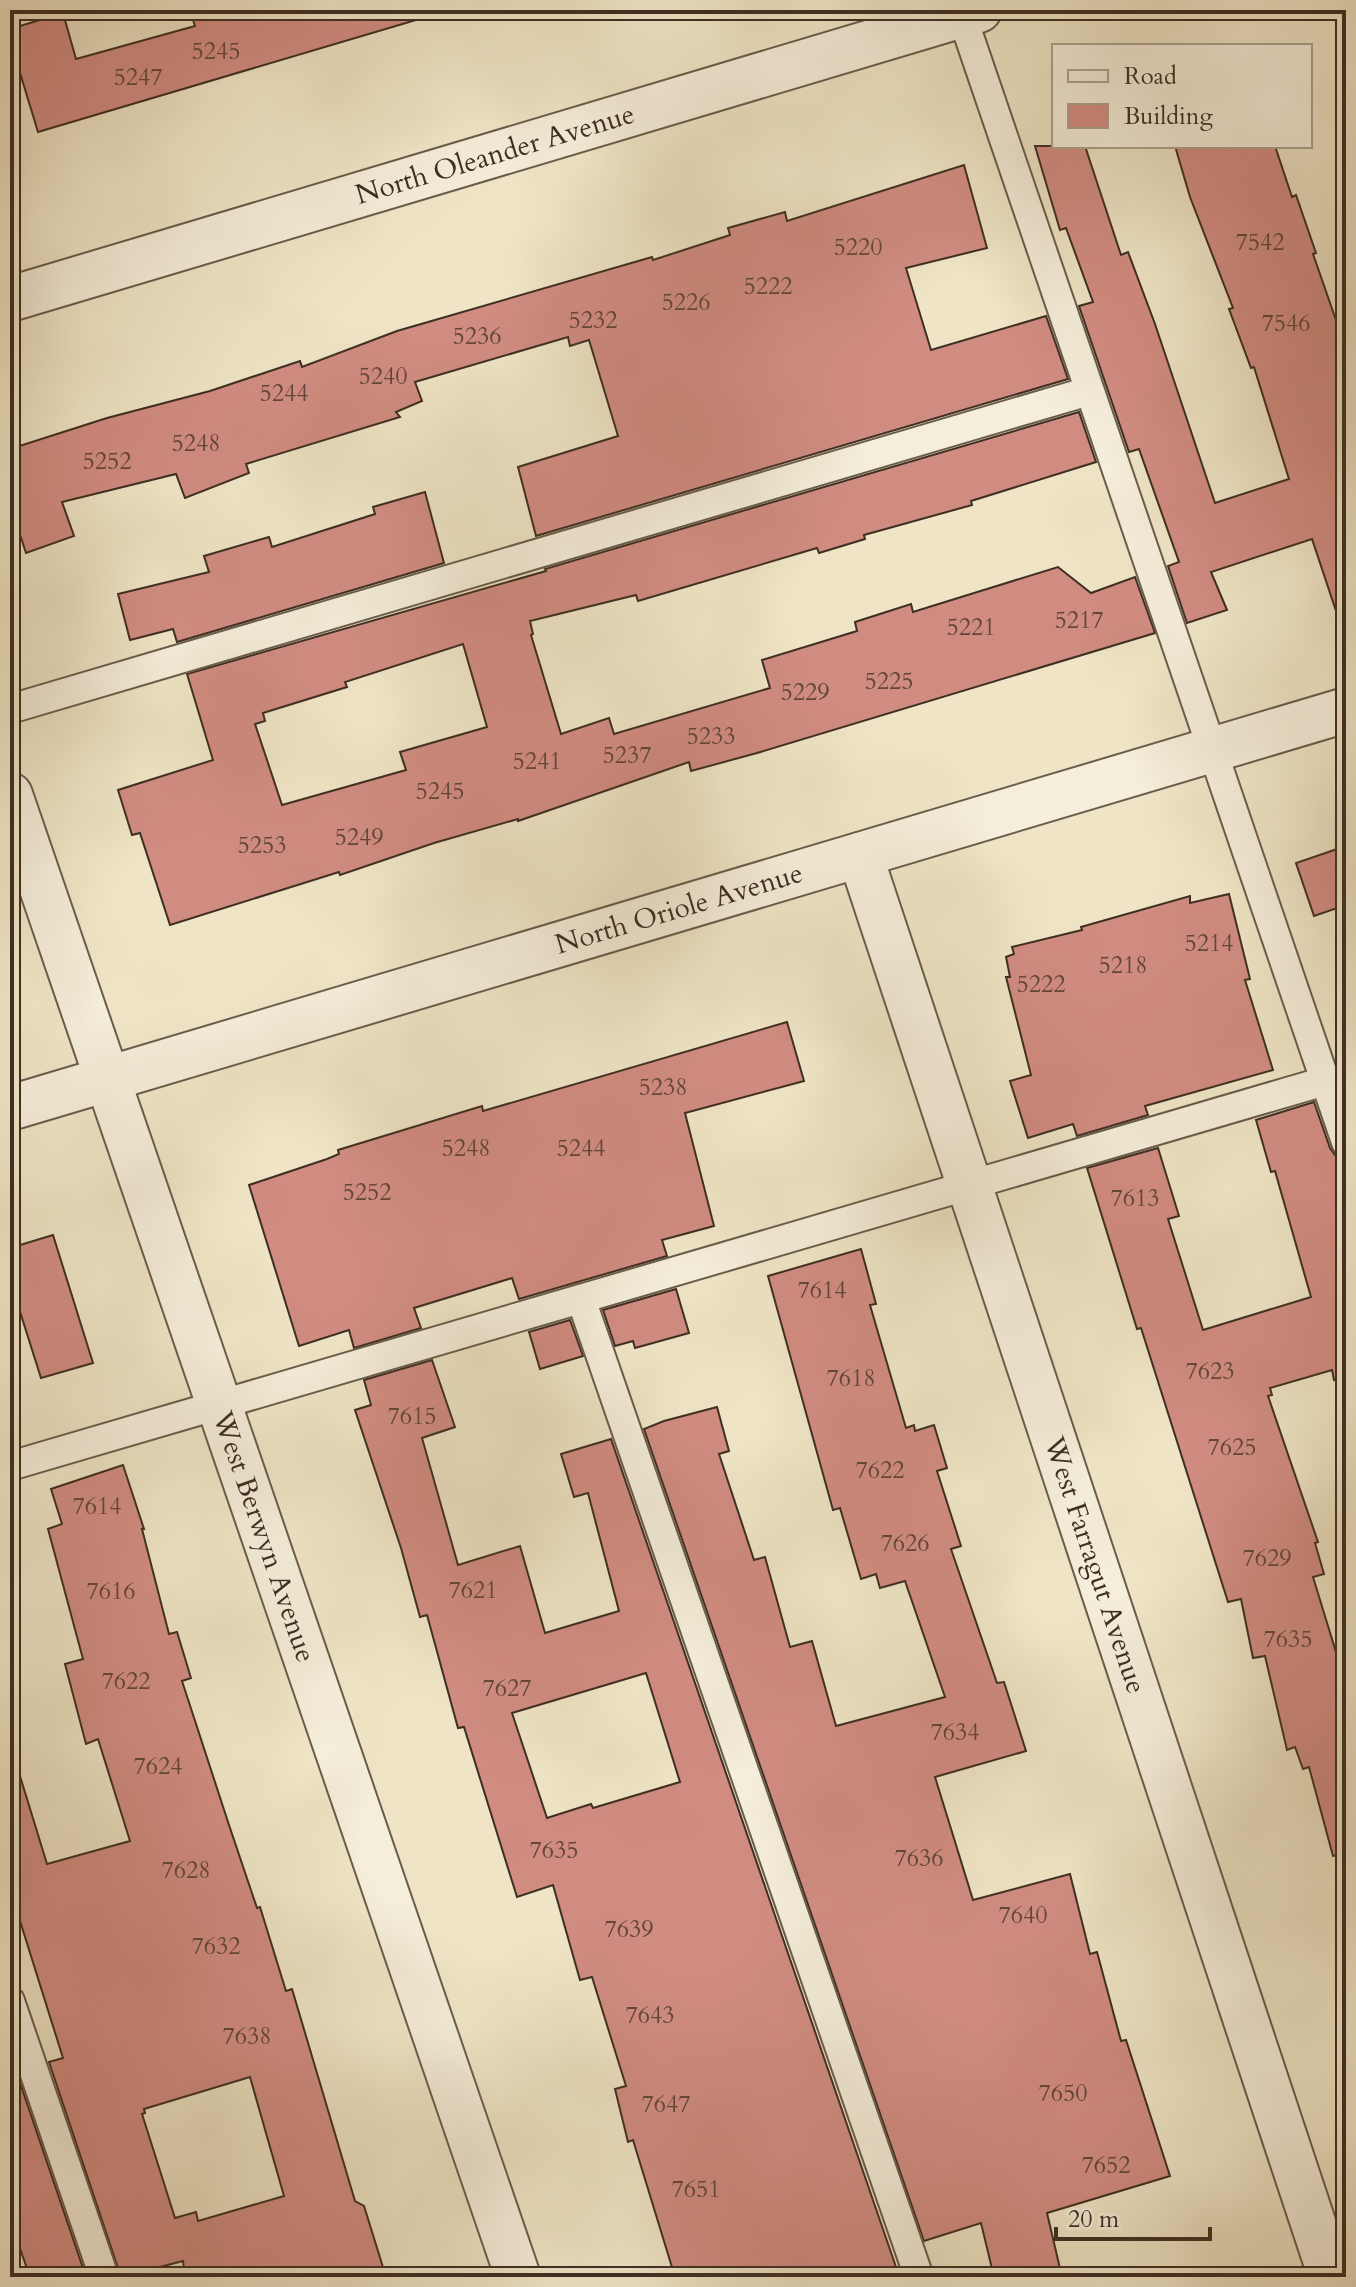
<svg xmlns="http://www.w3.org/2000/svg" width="1356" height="2287" font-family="Cardo,serif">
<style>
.building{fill:#d18c82;stroke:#3e2e23;stroke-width:2;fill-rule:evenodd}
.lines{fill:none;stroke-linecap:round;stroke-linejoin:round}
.lane-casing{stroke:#6a5c4c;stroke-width:32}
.street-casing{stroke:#6a5c4c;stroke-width:48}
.lane{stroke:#f5eeda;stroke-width:28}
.street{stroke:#f5eeda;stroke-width:44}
.labels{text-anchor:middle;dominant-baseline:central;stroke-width:6;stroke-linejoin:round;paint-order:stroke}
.number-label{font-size:24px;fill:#63463b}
.street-label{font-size:28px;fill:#3e2e23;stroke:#f5eeda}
</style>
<rect width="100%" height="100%" fill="#efe5c6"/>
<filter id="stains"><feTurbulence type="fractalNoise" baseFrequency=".0025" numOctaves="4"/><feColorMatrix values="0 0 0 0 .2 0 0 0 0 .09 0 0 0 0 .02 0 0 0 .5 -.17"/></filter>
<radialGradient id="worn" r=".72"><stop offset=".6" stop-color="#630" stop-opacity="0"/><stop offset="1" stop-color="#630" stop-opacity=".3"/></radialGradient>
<g class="building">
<polygon points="190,10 415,10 416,20 38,132 10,40 10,29 63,13 76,59 195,26"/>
<polygon points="1035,146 1085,146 1121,255 1128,252 1155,324 1215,503 1289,479 1254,367 1251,368 1229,309 1233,308 1190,197 1175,146 1275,146 1292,197 1296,195 1316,253 1313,254 1346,349 1346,619 1339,620 1312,539 1211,572 1227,610 1187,623 1168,566 1179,562 1139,449 1129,452 1079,306 1093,302 1066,228 1060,230"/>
<polygon points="964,165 987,248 906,268 931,350 1046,316 1068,379 536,536 518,467 618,436 589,340 570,346 568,337 415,382 422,401 396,412 400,417 246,464 249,473 185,498 176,474 62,502 74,536 26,553 10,504 10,449 107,418 210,391 300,361 302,367 397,331 652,257 653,260 730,235 728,228 785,212 787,221"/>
<path d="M1079,412L1096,462L971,501L972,505L864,535L865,539L819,553L817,548L638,601L636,595L530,621L533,634L531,635L561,734L609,718L614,734L770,688L762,660L857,631L855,622L911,604L913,612L1058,567L1091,593L1135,577L1155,633L757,753L691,771L689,762L518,821V819L434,843L340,875L339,872L170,925L140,833L132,835L118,790L213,760L187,674L546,571L545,569ZM463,644L487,727L400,752L406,770L282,805L255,724L265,721L263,713L347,687L345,682Z"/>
<polygon points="425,492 444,563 177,642 173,629 130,640 118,594 209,572 204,556 269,537 272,547 375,514 373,507"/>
<polygon points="1346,846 1346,905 1314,916 1296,863"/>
<polygon points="1229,894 1250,979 1245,980 1273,1070 1145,1106 1148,1115 1077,1136 1073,1124 1028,1138 1010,1081 1031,1075 1006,977 1010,977 1006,957 1014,954 1012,947 1082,930 1081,927 1190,896 1190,903"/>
<polygon points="787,1022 804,1081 685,1113 714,1226 662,1240 667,1256 519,1299 512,1278 414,1308 421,1328 354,1348 349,1330 299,1346 249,1185 327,1159 339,1154 338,1150 482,1106 483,1111"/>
<polygon points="1314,1102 1330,1148 1335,1155 1346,1159 1346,1378 1334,1380 1332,1370 1270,1388 1272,1395 1268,1396 1318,1542 1315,1543 1324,1574 1313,1577 1346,1685 1346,1854 1333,1856 1309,1767 1303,1769 1295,1747 1287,1750 1265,1656 1253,1658 1241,1599 1228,1602 1141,1328 1137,1329 1087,1168 1158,1148 1179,1216 1168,1219 1203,1330 1311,1297 1275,1171 1271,1172 1256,1120"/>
<polygon points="53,1235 93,1363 41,1378 10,1280 10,1248"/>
<polygon points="861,1249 876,1304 870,1305 906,1428 914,1425 915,1431 934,1425 947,1468 937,1471 961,1546 951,1549 997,1683 1004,1682 1026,1751 935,1777 973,1900 1070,1874 1090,1954 1097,1952 1121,2041 1126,2040 1170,2176 1047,2213 1062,2277 994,2277 981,2223 924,2241 644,1429 664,1421 717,1407 729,1451 719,1454 754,1560 765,1557 790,1647 812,1641 836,1726 945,1697 905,1581 880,1588 876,1574 861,1579 840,1508 833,1510 768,1276"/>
<polygon points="676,1289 689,1333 635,1348 633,1341 615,1346 603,1310"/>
<polygon points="570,1320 583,1356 540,1369 529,1332"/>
<path d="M432,1360L455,1427L422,1438L458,1565L520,1546L545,1633L619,1611L588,1493L574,1497L561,1454L611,1439L897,2270L873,2277H675L633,2140L628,2142L615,2089L626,2086L592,1977L580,1980L553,1885L517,1897L464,1727L458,1728L427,1615L420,1617L401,1548L355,1410L371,1405L364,1380ZM646,1673L680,1782L593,1808L591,1804L547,1818L512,1713Z"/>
<path d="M123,1465L144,1529H142L169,1634L177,1632L191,1678L182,1681L229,1825L257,1908L260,1907L286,1991L292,1989L355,2201L364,2206L386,2277H185L183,2261L121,2277L49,2062L63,2058L10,1889V1777L20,1776L47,1864L130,1841L98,1739L86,1744L65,1664L83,1659L48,1529L62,1524L51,1489ZM250,2077L284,2196L198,2221L196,2212L175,2218L142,2114L145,2113L144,2109Z"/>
<polygon points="17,2074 86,2277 30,2277 10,2220 10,2076"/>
</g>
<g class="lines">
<defs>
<g id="lane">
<polyline points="960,10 1346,1142"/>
<polyline points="10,709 1089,391"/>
<polyline points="581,1299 919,2277"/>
<polyline points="10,1466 1325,1081"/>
<polyline points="10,2001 104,2277"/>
</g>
<g id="street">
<path id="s1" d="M10,299L979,10"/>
<path id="s2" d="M10,795L518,2277"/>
<path id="s3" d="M860,855L1331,2277"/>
<path id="s4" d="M10,1108L1346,710"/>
</g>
</defs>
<use href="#lane" class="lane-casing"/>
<use href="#street" class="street-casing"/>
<use href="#lane" class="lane"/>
<use href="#street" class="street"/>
</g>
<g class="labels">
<g class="number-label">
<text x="216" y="51">5245</text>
<text x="138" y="77">5247</text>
<text x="1260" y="242">7542</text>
<text x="858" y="247">5220</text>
<text x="768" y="286">5222</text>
<text x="686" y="302">5226</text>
<text x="593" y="320">5232</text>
<text x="1286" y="323">7546</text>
<text x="477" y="336">5236</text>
<text x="383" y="376">5240</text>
<text x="284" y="393">5244</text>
<text x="196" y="443">5248</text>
<text x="107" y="461">5252</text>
<text x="1079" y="620">5217</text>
<text x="971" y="627">5221</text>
<text x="889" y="681">5225</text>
<text x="805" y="692">5229</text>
<text x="711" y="736">5233</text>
<text x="627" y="755">5237</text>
<text x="537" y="761">5241</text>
<text x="440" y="791">5245</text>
<text x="359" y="837">5249</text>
<text x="262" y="845">5253</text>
<text x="1209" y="943">5214</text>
<text x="1123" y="965">5218</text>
<text x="1041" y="984">5222</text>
<text x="663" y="1087">5238</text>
<text x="466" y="1148">5248</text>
<text x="581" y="1148">5244</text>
<text x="367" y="1192">5252</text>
<text x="1135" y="1198">7613</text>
<text x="822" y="1290">7614</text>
<text x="1210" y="1371">7623</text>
<text x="851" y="1378">7618</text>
<text x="412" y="1416">7615</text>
<text x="1232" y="1447">7625</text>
<text x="880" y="1470">7622</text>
<text x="97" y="1506">7614</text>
<text x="905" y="1543">7626</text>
<text x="1267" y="1558">7629</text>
<text x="473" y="1590">7621</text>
<text x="111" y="1591">7616</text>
<text x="1288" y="1639">7635</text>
<text x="126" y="1681">7622</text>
<text x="507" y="1688">7627</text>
<text x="955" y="1732">7634</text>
<text x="158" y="1766">7624</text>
<text x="554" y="1850">7635</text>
<text x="919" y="1858">7636</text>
<text x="186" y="1870">7628</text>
<text x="1023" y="1915">7640</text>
<text x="629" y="1929">7639</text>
<text x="216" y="1946">7632</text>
<text x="650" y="2015">7643</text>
<text x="247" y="2036">7638</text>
<text x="1063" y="2093">7650</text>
<text x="666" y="2104">7647</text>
<text x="1106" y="2165">7652</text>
<text x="696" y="2189">7651</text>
</g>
<g class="street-label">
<text stroke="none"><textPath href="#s1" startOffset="506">North Oleander Avenue</textPath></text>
<text stroke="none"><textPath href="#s4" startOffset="698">North Oriole Avenue</textPath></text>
<text stroke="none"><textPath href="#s2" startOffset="784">West Berwyn Avenue</textPath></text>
<text stroke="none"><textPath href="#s3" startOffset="748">West Farragut Avenue</textPath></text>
</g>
</g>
<rect width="1356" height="2287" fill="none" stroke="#efe5c6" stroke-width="40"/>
<rect x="12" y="12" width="1332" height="2263" fill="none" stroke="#3e2e23" stroke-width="4"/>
<rect x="20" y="20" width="1316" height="2247" fill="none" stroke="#3e2e23" stroke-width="2"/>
<rect x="1052" y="44" width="260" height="104" fill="#f5eeda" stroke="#aca191" stroke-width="2"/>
<rect x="1068" y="70" width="40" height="12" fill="#f5eeda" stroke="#aca191" stroke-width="2"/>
<text x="1124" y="84" font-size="24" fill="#3e2e23">Road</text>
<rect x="1068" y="104" width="40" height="24" fill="#d18c82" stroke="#aca191" stroke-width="2"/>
<text x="1124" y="124" font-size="24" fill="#3e2e23">Building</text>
<path d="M1056 2227v12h154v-12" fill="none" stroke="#3e2e23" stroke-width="4"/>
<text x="1068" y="2227" font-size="24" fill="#3e2e23" stroke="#f5eeda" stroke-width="6" paint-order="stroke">20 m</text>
<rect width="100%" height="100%" filter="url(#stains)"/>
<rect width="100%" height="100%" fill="url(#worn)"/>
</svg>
